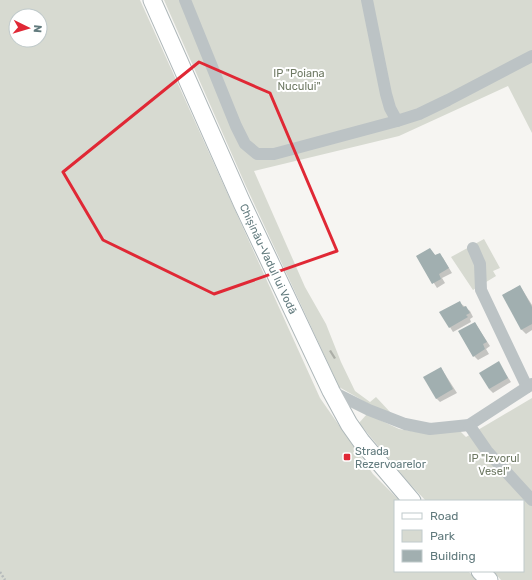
<svg xmlns="http://www.w3.org/2000/svg" width="532" height="580" font-family="Rubik,sans-serif">
<style>
.green{fill:#d7dad1;fill-rule:evenodd}
.shadow{fill:#0003}
.building{fill:#a1afb0}
.lines{fill:none;stroke-linecap:round;stroke-linejoin:round}
.secondary-casing{stroke:#acb6b8;stroke-width:19}
.path{stroke:#b5babb;stroke-width:2.5;stroke-dasharray:2 2;stroke-linecap:butt}
.minor{stroke:#bcc3c5;stroke-width:12}
.secondary{stroke:#fff;stroke-width:17}
.marked{fill:none;stroke:#e02835;stroke-width:3;stroke-linejoin:round}
.poi-dot{fill:#e02835;stroke:#fff;stroke-width:1.5}
.labels{text-anchor:middle;dominant-baseline:central;stroke-width:4;stroke-linejoin:round;paint-order:stroke}
.park-label{font-size:11px;fill:#6f7a64;stroke:#fff}
.street-label{font-size:11px;fill:#617a7d;stroke:#fff}
.poi-label{font-size:11px;fill:#617a7d;stroke:#fff;text-anchor:start}
</style>
<rect width="100%" height="100%" fill="#f6f5f2"/>
<g class="green">
<path d="M0,0H140L320,398L373,474L400,501H395V571H468L477,580H0ZM16,16H40V40H16Z"/>
<polygon points="164,0 532,0 532,133 508,86 399,136 254,171 305,287 326,324 341,362 355,391 370,402 376,397 391,413 376,408 339,387 245,184"/>
<polygon points="484,239 500,268 493,271 496,276 473,290 451,257"/>
<polygon points="532,398 532,580 501,580 493,571 523,571 523,501 426,501 409,483 359,423 367,414 399,429 429,434 460,431 466,437"/>
</g>
<g class="shadow">
<polygon points="430,249 436,256 439,254 443,258 452,273 442,278 445,283 437,288 417,256"/>
<polygon points="520,286 532,305 532,330 526,334 522,330 503,295"/>
<polygon points="459,302 470,311 473,317 470,319 471,322 453,332 441,313"/>
<polygon points="475,323 490,346 486,349 489,354 478,360 474,356"/>
<polygon points="331,350 336,358 334,359 329,351"/>
<polygon points="498,363 511,382 493,393 489,389"/>
<polygon points="441,368 457,393 440,402 436,398"/>
</g>
<g class="building">
<polygon points="430,248 435,255 440,253 449,268 439,274 441,279 432,284 416,256"/>
<polygon points="520,285 532,307 532,324 521,330 502,295"/>
<polygon points="460,301 463,307 466,306 470,313 466,315 468,317 449,328 439,312"/>
<polygon points="475,322 487,342 483,344 485,349 473,357 458,331"/>
<polygon points="499,361 508,378 489,389 479,373"/>
<polygon points="441,367 453,389 436,399 423,377"/>
</g>
<g class="lines">
<defs>
<g id="secondary">
<polyline points="152,0 242,203 331,391 349,424 361,441 412,501"/>
<polyline points="480,571 489,580"/>
</g>
</defs>
<use href="#secondary" class="secondary-casing"/>
<polyline class="path" points="0,572 5,580"/>
<g class="minor">
<polyline points="185,0 236,126 245,144 257,154 274,154 397,121 419,114 448,100 532,56"/>
<polyline points="367,0 386,94 390,108 397,121"/>
<polyline points="473,248 480,264 481,290 527,387"/>
<polyline points="331,391 369,410 405,424 430,429 469,425 532,384"/>
<polyline points="469,425 487,451 532,500"/>
</g>
<use href="#secondary" class="secondary"/>
</g>
<path class="marked" d="M199,62L270,93L337,251L214,294L103,240L63,172Z"/>
<rect class="poi-dot" x="343" y="453" width="8" height="8" rx="2"/>
<g class="labels">
<g class="park-label">
<text x="299" y="73">IP "Poiana<tspan x="299" dy="13">Nucului"</tspan></text>
<text x="494" y="458">IP "Izvorul<tspan x="494" dy="13">Vesel"</tspan></text>
</g>
<g class="street-label">
<text transform="translate(268 259) rotate(65)">Chișinău-Vadul lui Vodă</text>
</g>
<g class="poi-label">
<text x="355" y="451">Strada<tspan x="355" dy="13">Rezervoarelor</tspan></text>
</g>
</g>
<rect x="394" y="500" width="130" height="72" fill="#ffffff" stroke="#c0cacb"/>
<rect x="402" y="513" width="20" height="6" fill="#ffffff" stroke="#c0cacb"/>
<text x="430" y="520" font-size="12" fill="#617a7d">Road</text>
<rect x="402" y="530" width="20" height="12" fill="#d7dad1" stroke="#c0cacb"/>
<text x="430" y="540" font-size="12" fill="#617a7d">Park</text>
<rect x="402" y="550" width="20" height="12" fill="#a1afb0" stroke="#c0cacb"/>
<text x="430" y="560" font-size="12" fill="#617a7d">Building</text>
<g transform="translate(28 28) rotate(95)"><circle r="19" fill="#ffffff" stroke="#c0cacb"/>
<path d="M0-3L7 15L0 10L-7 15Z" fill="#e02835"/>
<text y="-6" font-size="11" font-weight="bold" text-anchor="middle" fill="#617a7d">N</text>
</g>
</svg>
